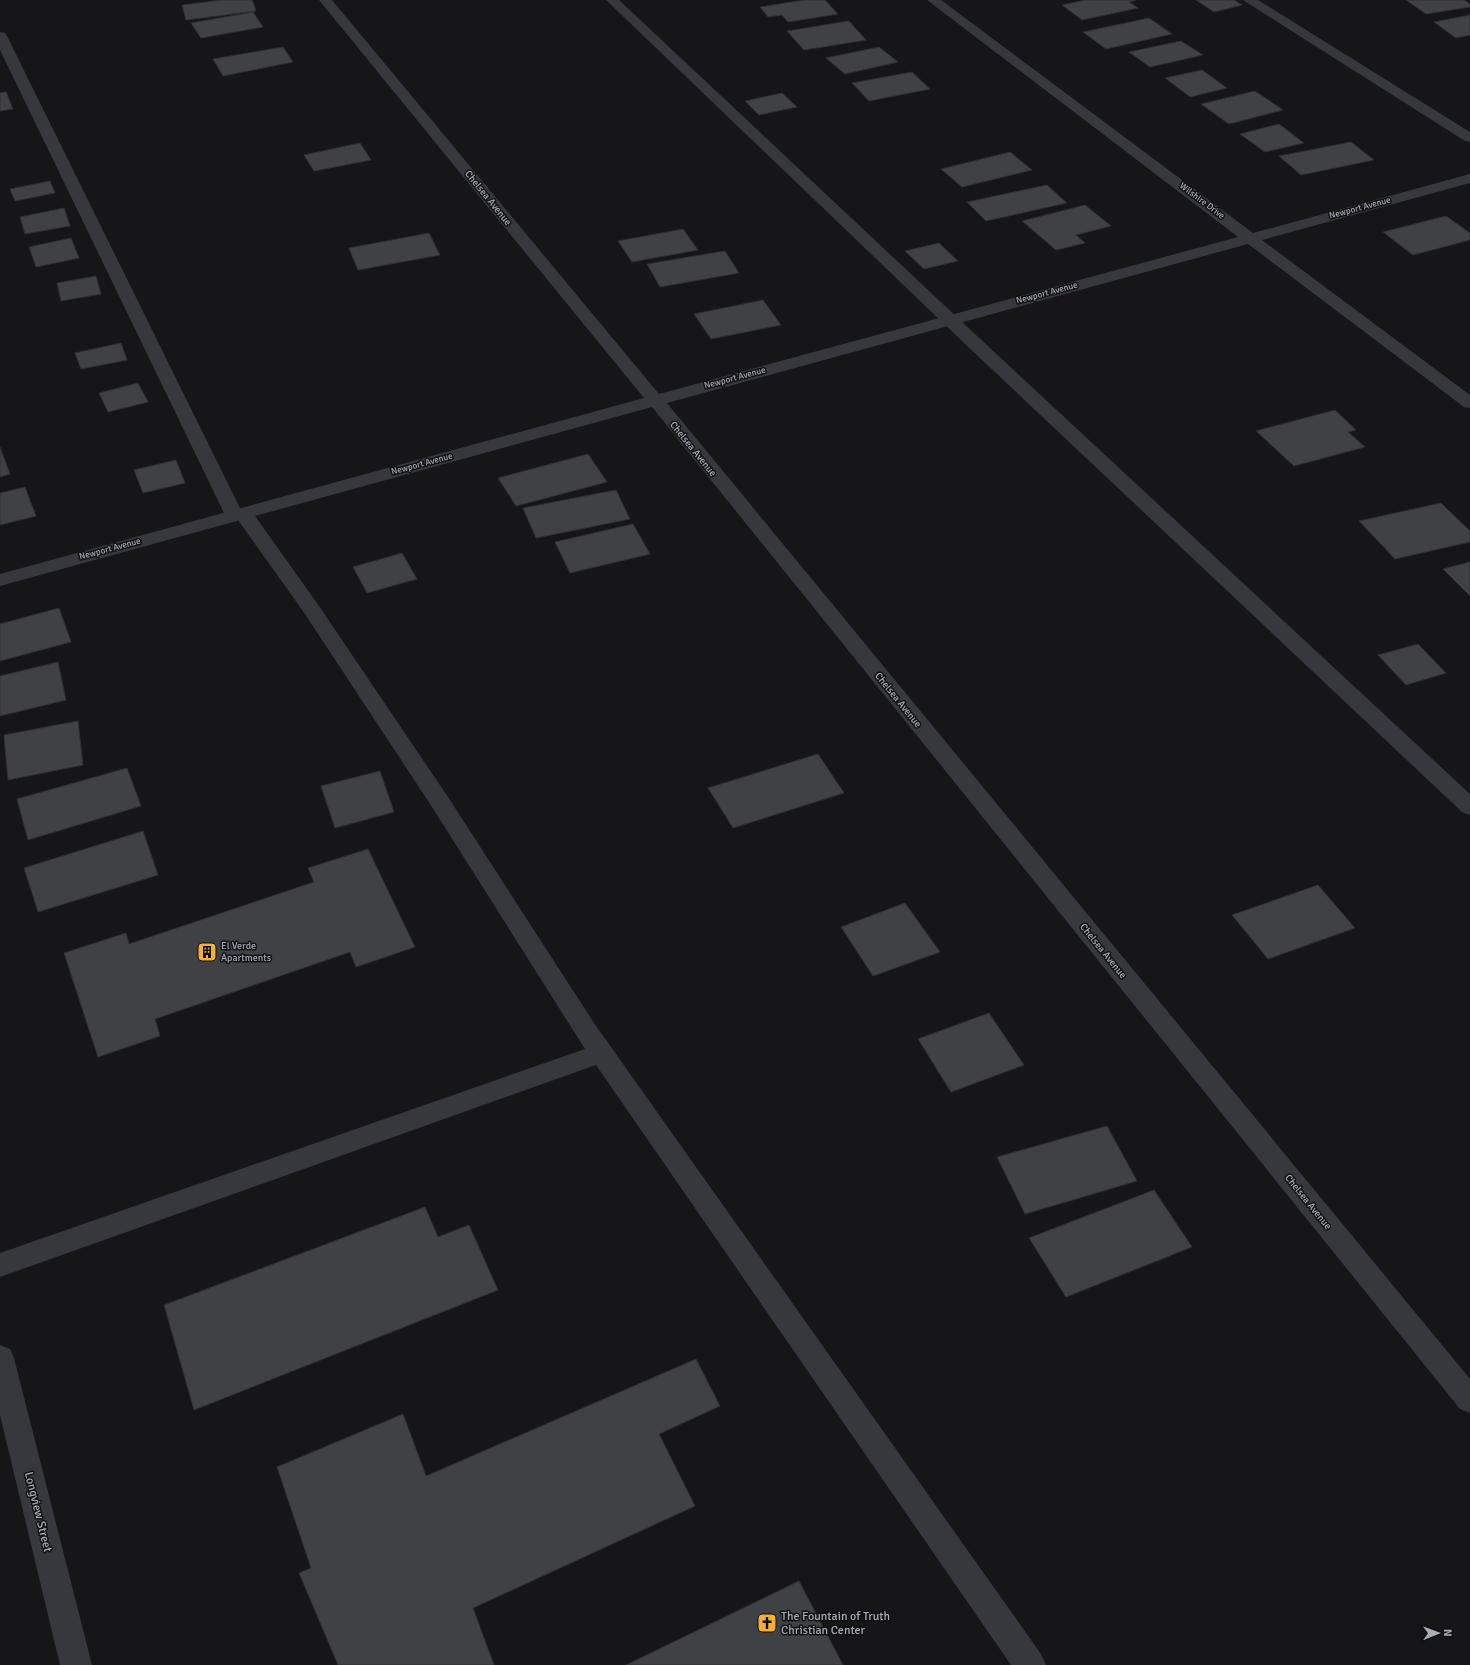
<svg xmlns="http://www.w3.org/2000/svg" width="1470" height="1665" font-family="Signika,sans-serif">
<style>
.building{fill:#404145;stroke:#303034}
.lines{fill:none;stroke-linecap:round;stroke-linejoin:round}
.lane{fill:#37383d;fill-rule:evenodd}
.street{fill:#37383d;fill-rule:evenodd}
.labels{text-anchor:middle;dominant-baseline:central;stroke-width:3;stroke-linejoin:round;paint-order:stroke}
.far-street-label{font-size:9px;fill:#a8adb8;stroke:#111113}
.street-label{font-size:10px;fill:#a8adb8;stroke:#111113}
.poi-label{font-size:10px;fill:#a8adb8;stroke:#111113;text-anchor:start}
.near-street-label{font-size:12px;fill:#a8adb8;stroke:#111113}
.near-poi-label{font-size:12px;fill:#a8adb8;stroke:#111113;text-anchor:start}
</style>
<rect width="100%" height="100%" fill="#161618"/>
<g class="building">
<polygon points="222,0 252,0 256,11 186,20 182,5"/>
<polygon points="805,0 825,0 838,14 788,22 782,15 768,17 760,7"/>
<polygon points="1086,0 1136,0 1129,2 1138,8 1082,20 1062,5"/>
<polygon points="1196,0 1234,0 1242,5 1214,12"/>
<polygon points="1406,0 1464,0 1470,4 1470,7 1426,14"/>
<polygon points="253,12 263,27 201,38 191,23"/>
<polygon points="1470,15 1470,35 1456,38 1434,22"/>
<polygon points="1149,18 1172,34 1106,49 1083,32"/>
<polygon points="849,21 866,40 804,50 787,31"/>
<polygon points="1181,41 1203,55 1150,67 1129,52"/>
<polygon points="283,47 293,62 223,76 213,59"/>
<polygon points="879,47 898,62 845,74 826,58"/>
<polygon points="1202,70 1227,88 1190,97 1165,78"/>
<polygon points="912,72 930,89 869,101 852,83"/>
<polygon points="1255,91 1283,110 1229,124 1201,104"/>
<polygon points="6,92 13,109 0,111 0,93"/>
<polygon points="782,93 797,107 759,115 745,101"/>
<polygon points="1279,124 1304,143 1265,152 1240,134"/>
<polygon points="1351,142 1374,160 1301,175 1279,156"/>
<polygon points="360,143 371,160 314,171 304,155"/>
<polygon points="1010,152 1032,170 962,187 941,169"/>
<polygon points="50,181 55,193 15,201 10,189"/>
<polygon points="1047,185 1067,203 986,221 967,202"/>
<polygon points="1085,205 1111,226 1076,235 1085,243 1056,250 1022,221"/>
<polygon points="64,208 70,226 25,234 20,217"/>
<polygon points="1446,216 1470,233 1470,240 1413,255 1383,232"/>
<polygon points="683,229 698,250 632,262 618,241"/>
<polygon points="429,233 440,255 358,270 349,248"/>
<polygon points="71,238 79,258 36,267 29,247"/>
<polygon points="939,243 958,261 924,269 905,251"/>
<polygon points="725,251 739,273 660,287 647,264"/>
<polygon points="96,276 101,294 61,301 57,283"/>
<polygon points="763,300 781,325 711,339 694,314"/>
<polygon points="121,343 127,360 81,369 75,353"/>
<polygon points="138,383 148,402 108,412 99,393"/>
<polygon points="1335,410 1356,430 1348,432 1365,447 1294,466 1256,431"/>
<polygon points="0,447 10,474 0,477"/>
<polygon points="588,454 607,482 516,506 498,478"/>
<polygon points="176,460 185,483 143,493 134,470"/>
<polygon points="25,487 36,516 0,525 0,493"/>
<polygon points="616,490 630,519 536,538 523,508"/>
<polygon points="1441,503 1470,531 1470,542 1395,559 1359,521"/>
<polygon points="633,524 650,554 570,573 555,542"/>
<polygon points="402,553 417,579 367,593 353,567"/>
<polygon points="1470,562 1470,596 1443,569"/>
<polygon points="59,608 71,642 0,661 0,624"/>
<polygon points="1418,644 1446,673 1406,685 1378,655"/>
<polygon points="58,662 66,700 0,716 0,676"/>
<polygon points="78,721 83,765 8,780 4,735"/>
<polygon points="818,754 844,793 733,828 708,788"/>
<polygon points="127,768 141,806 28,840 17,799"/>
<polygon points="380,771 394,812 335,828 321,786"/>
<polygon points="143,831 158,875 38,912 24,868"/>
<polygon points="368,849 415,947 356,967 350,952 155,1019 160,1036 98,1057 64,953 126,933 129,944 314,882 308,868"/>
<polygon points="1318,885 1355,928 1268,959 1232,915"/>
<polygon points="905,903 940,952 873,976 841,927"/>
<polygon points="989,1013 1024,1065 951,1092 918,1039"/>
<polygon points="1107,1126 1137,1181 1025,1214 997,1157"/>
<polygon points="1154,1190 1192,1247 1066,1297 1029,1238"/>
<polygon points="425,1207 438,1237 469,1225 498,1290 194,1410 164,1305"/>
<polygon points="696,1359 720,1406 659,1434 695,1506 473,1608 494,1665 338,1665 299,1573 311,1568 277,1467 403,1414 426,1476"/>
<polygon points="799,1581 843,1665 626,1665"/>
</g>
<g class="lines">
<g class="lane">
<polygon points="606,0 619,0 976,335 1470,794 1470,815 1462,812 964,343"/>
<polygon points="1243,0 1258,0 1470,132 1470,142 1465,141"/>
<polygon points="0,32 5,33 7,36 240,508 250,509 319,606 448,797 594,1023 1041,1654 1046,1665 1011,1665 596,1065 0,1277 0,1253 585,1049 432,807 305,614 238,520 227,519 225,515 0,50"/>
</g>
<g class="street">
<polygon points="319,0 332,0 659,394 1238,237 927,0 941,0 1253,233 1470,174 1470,183 1262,240 1470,395 1470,408 1464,407 1248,244 667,403 1470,1379 1470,1413 1460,1409 652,407 0,586 0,574 644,398"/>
<polygon points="0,1345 10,1349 14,1358 92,1665 60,1665 0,1415"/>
</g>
</g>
<defs>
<symbol id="building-square" viewBox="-11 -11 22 22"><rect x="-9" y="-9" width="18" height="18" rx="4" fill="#f2b134" stroke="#111113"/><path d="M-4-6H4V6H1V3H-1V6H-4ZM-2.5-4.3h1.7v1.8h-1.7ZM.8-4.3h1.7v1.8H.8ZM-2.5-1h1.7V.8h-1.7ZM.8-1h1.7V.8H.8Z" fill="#111"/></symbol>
<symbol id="church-square" viewBox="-11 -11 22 22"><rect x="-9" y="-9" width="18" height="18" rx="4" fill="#f2b134" stroke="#111113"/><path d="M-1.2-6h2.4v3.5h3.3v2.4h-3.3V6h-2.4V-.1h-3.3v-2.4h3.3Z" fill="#111"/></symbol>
</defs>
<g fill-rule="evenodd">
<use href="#building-square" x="196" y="941" width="22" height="22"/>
<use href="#church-square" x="756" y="1612" width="22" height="22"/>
</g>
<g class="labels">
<g class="far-street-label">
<text transform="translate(1202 201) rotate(37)">Wilshire Drive</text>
<text transform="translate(1360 208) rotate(-15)">Newport Avenue</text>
<text transform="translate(1047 293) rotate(-15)">Newport Avenue</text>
<text transform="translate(735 378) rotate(-15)">Newport Avenue</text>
<text transform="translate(422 464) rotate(-15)">Newport Avenue</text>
<text transform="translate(110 549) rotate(-15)">Newport Avenue</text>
</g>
<g class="street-label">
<text transform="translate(488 198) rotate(51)">Chelsea Avenue</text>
<text transform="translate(693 449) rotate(51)">Chelsea Avenue</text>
<text transform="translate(898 700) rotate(51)">Chelsea Avenue</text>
<text transform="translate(1103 951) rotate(51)">Chelsea Avenue</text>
<text transform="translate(1308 1202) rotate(51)">Chelsea Avenue</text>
</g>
<g class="poi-label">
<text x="221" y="946">El Verde<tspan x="221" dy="12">Apartments</tspan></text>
</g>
<g class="near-street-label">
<text transform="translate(38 1512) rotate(76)">Longview Street</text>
</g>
<g class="near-poi-label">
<text x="781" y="1616">The Fountain of Truth<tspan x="781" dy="14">Christian Center</tspan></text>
</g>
</g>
<g transform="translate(1438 1633) rotate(89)" stroke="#111113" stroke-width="3" paint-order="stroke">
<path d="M0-3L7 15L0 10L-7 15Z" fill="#a8adb8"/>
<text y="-6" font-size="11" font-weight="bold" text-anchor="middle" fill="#a8adb8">N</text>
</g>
</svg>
